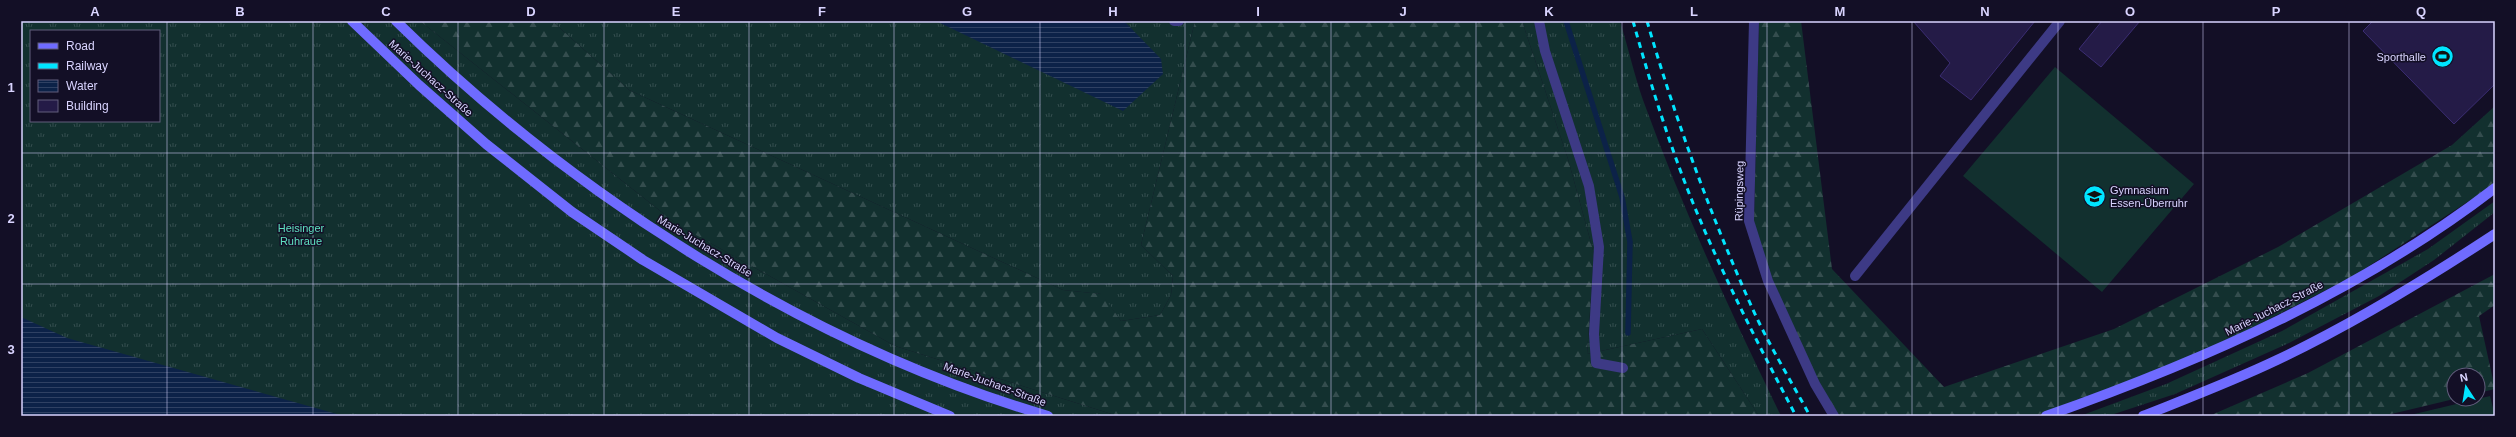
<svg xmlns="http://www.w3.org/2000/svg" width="2516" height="437" font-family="Arial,sans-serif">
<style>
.grass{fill:url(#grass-tufts);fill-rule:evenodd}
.forest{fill:url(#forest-firs)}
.pitch{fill:#12302f}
.water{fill:url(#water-rules)}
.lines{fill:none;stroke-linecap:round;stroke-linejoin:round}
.stream{stroke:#0c2248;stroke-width:5.5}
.building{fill:#241b47;stroke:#3b2d73}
.service{stroke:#3d3a85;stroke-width:10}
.minor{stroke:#3d3a85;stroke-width:10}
.secondary{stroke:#6f6bff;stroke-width:10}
.rail{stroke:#00e5ff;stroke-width:3;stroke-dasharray:6 5;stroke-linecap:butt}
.grid{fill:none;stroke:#d9d4ff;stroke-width:1;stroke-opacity:0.55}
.labels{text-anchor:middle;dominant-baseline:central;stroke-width:3;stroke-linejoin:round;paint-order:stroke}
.poi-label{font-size:11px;fill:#d9d4ff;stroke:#130f26;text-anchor:end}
.street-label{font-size:11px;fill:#d9d4ff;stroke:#130f26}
.park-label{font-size:11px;fill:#5fe0c0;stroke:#130f26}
.neatline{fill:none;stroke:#d9d4ff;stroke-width:1.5}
.grid-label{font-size:13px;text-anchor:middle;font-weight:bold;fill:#d9d4ff}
</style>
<defs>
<pattern id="grass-tufts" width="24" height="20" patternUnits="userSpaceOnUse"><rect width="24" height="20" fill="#12302f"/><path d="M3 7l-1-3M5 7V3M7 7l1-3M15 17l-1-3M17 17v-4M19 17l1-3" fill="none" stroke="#344d4e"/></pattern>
<pattern id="forest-firs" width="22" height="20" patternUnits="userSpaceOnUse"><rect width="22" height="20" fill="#12302f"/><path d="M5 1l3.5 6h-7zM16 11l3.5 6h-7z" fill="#344d4e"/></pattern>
<pattern id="water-rules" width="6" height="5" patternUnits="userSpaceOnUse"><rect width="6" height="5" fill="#0c2248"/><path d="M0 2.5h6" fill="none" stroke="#2f4163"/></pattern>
</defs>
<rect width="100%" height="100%" fill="#130f26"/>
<g class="grass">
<path d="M21,21H420L678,225L895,346L1118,416H21ZM31,31H159V121H31Z"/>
<polygon points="552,21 1195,21 1141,245 1173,276 1171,295 1160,315 1121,321 1101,294 1063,290 629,90"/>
<path d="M1522,21H1620C1628,47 1634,74 1643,100C1682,208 1731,313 1781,416H1759L1702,329L1587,354L1594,254L1568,159Z"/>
<polygon points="2495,201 2495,212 2434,260 2379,296 2289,343 2175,394 2108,416 2080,416 2166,384 2282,331 2428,249"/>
</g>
<g class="forest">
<polygon points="420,21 552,21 629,90 1063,290 1102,294 1121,321 1160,315 1171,295 1173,276 1141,245 1195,21 1522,21 1568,159 1594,254 1587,354 1702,329 1759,416 1118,416 895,346 678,225"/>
<path d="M1759,21H1801L1832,269L1944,387L2114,329L2278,247L2452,145L2495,106V184L2355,275L2201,354L2035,416H1838C1803,356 1769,289 1754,221Z"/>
<polygon points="2495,274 2495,305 2479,316 2495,389 2478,393 2478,375 2454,375 2454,399 2383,416 2209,416 2308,373"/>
</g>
<g class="pitch">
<polygon points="2055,67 2194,184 2102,292 1963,176"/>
<polygon points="2490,396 2495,416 2406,416"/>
</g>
<g class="water">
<polygon points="936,21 1124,21 1161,59 1163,74 1123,111"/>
<polygon points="21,317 67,338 344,416 21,416"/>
</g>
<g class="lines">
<polyline class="stream" points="1566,21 1622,197 1630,242 1628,333"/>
</g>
<g class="building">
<polygon points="1913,21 2035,21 1971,100 1940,76 1950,63"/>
<polygon points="2102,21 2140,21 2101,67 2079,49"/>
<polygon points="2373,21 2495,21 2495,84 2454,124 2363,31"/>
</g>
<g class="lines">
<g class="service">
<polyline points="1174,21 1179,21"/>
<polyline points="1539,21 1545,51 1589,186 1599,247 1594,334 1596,363 1623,368"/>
<polyline points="1855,276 2060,21"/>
</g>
<polyline class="minor" points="1754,21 1749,221 1768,281 1815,384 1834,416"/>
<g class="secondary">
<polyline points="352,21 419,85 486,144 572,212 643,260 777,338 859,378 950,416"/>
<path d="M396,21C574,196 807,345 1048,416"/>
<path d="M2046,416C2205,360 2361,291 2495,188"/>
<path d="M2143,416C2188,398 2233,381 2277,360C2353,324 2425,280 2495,234"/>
</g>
<g class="rail">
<path d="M1633,21C1650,82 1669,144 1693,203C1723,276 1759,346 1796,416"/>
<path d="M1647,21C1675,118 1709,211 1750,303C1767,342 1790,379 1810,416"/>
</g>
</g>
<path class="grid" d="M167,21V416M313,21V416M458,21V416M604,21V416M749,21V416M894,21V416M1040,21V416M1185,21V416M1331,21V416M1476,21V416M1622,21V416M1767,21V416M1912,21V416M2058,21V416M2203,21V416M2349,21V416M21,153H2495M21,284H2495"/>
<defs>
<symbol id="stadium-disc" viewBox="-11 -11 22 22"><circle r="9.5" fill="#00e5ff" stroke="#130f26"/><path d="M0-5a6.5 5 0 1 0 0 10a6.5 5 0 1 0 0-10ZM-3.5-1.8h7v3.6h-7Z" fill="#111"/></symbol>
<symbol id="school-disc" viewBox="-11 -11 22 22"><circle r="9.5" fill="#00e5ff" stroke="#130f26"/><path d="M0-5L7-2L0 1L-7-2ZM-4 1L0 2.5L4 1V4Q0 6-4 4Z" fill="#111"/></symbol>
</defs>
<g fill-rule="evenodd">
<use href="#stadium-disc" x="2430" y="44" width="25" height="25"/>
<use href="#school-disc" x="2082" y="184" width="25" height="25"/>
</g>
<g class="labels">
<g class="poi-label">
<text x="2426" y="57">Sporthalle</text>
<text x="2110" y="190" text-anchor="start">Gymnasium<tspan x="2110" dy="13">Essen-Überruhr</tspan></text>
</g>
<g class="street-label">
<text transform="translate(431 78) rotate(42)">Marie-Juchacz-Straße</text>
<text transform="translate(1739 191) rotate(-89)">Rüpingsweg</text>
<text transform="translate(705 246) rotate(31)">Marie-Juchacz-Straße</text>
<text transform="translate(2274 308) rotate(-27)">Marie-Juchacz-Straße</text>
<text transform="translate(995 384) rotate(20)">Marie-Juchacz-Straße</text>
</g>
<g class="park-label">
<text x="301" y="228">Heisinger<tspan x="301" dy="13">Ruhraue</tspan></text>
</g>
</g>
<rect width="2516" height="437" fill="none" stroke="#130f26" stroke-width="44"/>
<rect x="30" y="30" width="130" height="92" fill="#130f26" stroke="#625e7d"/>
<rect x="38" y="43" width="20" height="6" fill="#6f6bff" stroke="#625e7d"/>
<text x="66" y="50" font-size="12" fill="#d9d4ff">Road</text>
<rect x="38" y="63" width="20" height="6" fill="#00e5ff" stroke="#625e7d"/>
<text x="66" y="70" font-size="12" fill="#d9d4ff">Railway</text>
<rect x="38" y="80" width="20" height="12" fill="url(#water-rules)" stroke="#625e7d"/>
<text x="66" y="90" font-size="12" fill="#d9d4ff">Water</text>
<rect x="38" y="100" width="20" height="12" fill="#241b47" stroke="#625e7d"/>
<text x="66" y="110" font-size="12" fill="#d9d4ff">Building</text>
<g transform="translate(2466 387) rotate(348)"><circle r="19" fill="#130f26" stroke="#625e7d"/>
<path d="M0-3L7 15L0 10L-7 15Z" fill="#00e5ff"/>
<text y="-6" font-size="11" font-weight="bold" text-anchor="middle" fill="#d9d4ff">N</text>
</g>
<rect x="22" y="22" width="2472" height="393" class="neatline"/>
<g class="grid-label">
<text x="95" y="16">A</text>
<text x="240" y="16">B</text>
<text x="386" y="16">C</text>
<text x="531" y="16">D</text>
<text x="676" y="16">E</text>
<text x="822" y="16">F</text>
<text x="967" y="16">G</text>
<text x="1113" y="16">H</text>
<text x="1258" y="16">I</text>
<text x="1403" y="16">J</text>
<text x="1549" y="16">K</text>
<text x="1694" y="16">L</text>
<text x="1840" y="16">M</text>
<text x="1985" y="16">N</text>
<text x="2130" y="16">O</text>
<text x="2276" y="16">P</text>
<text x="2421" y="16">Q</text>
<text x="11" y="92">1</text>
<text x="11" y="223">2</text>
<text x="11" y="354">3</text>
</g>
</svg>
